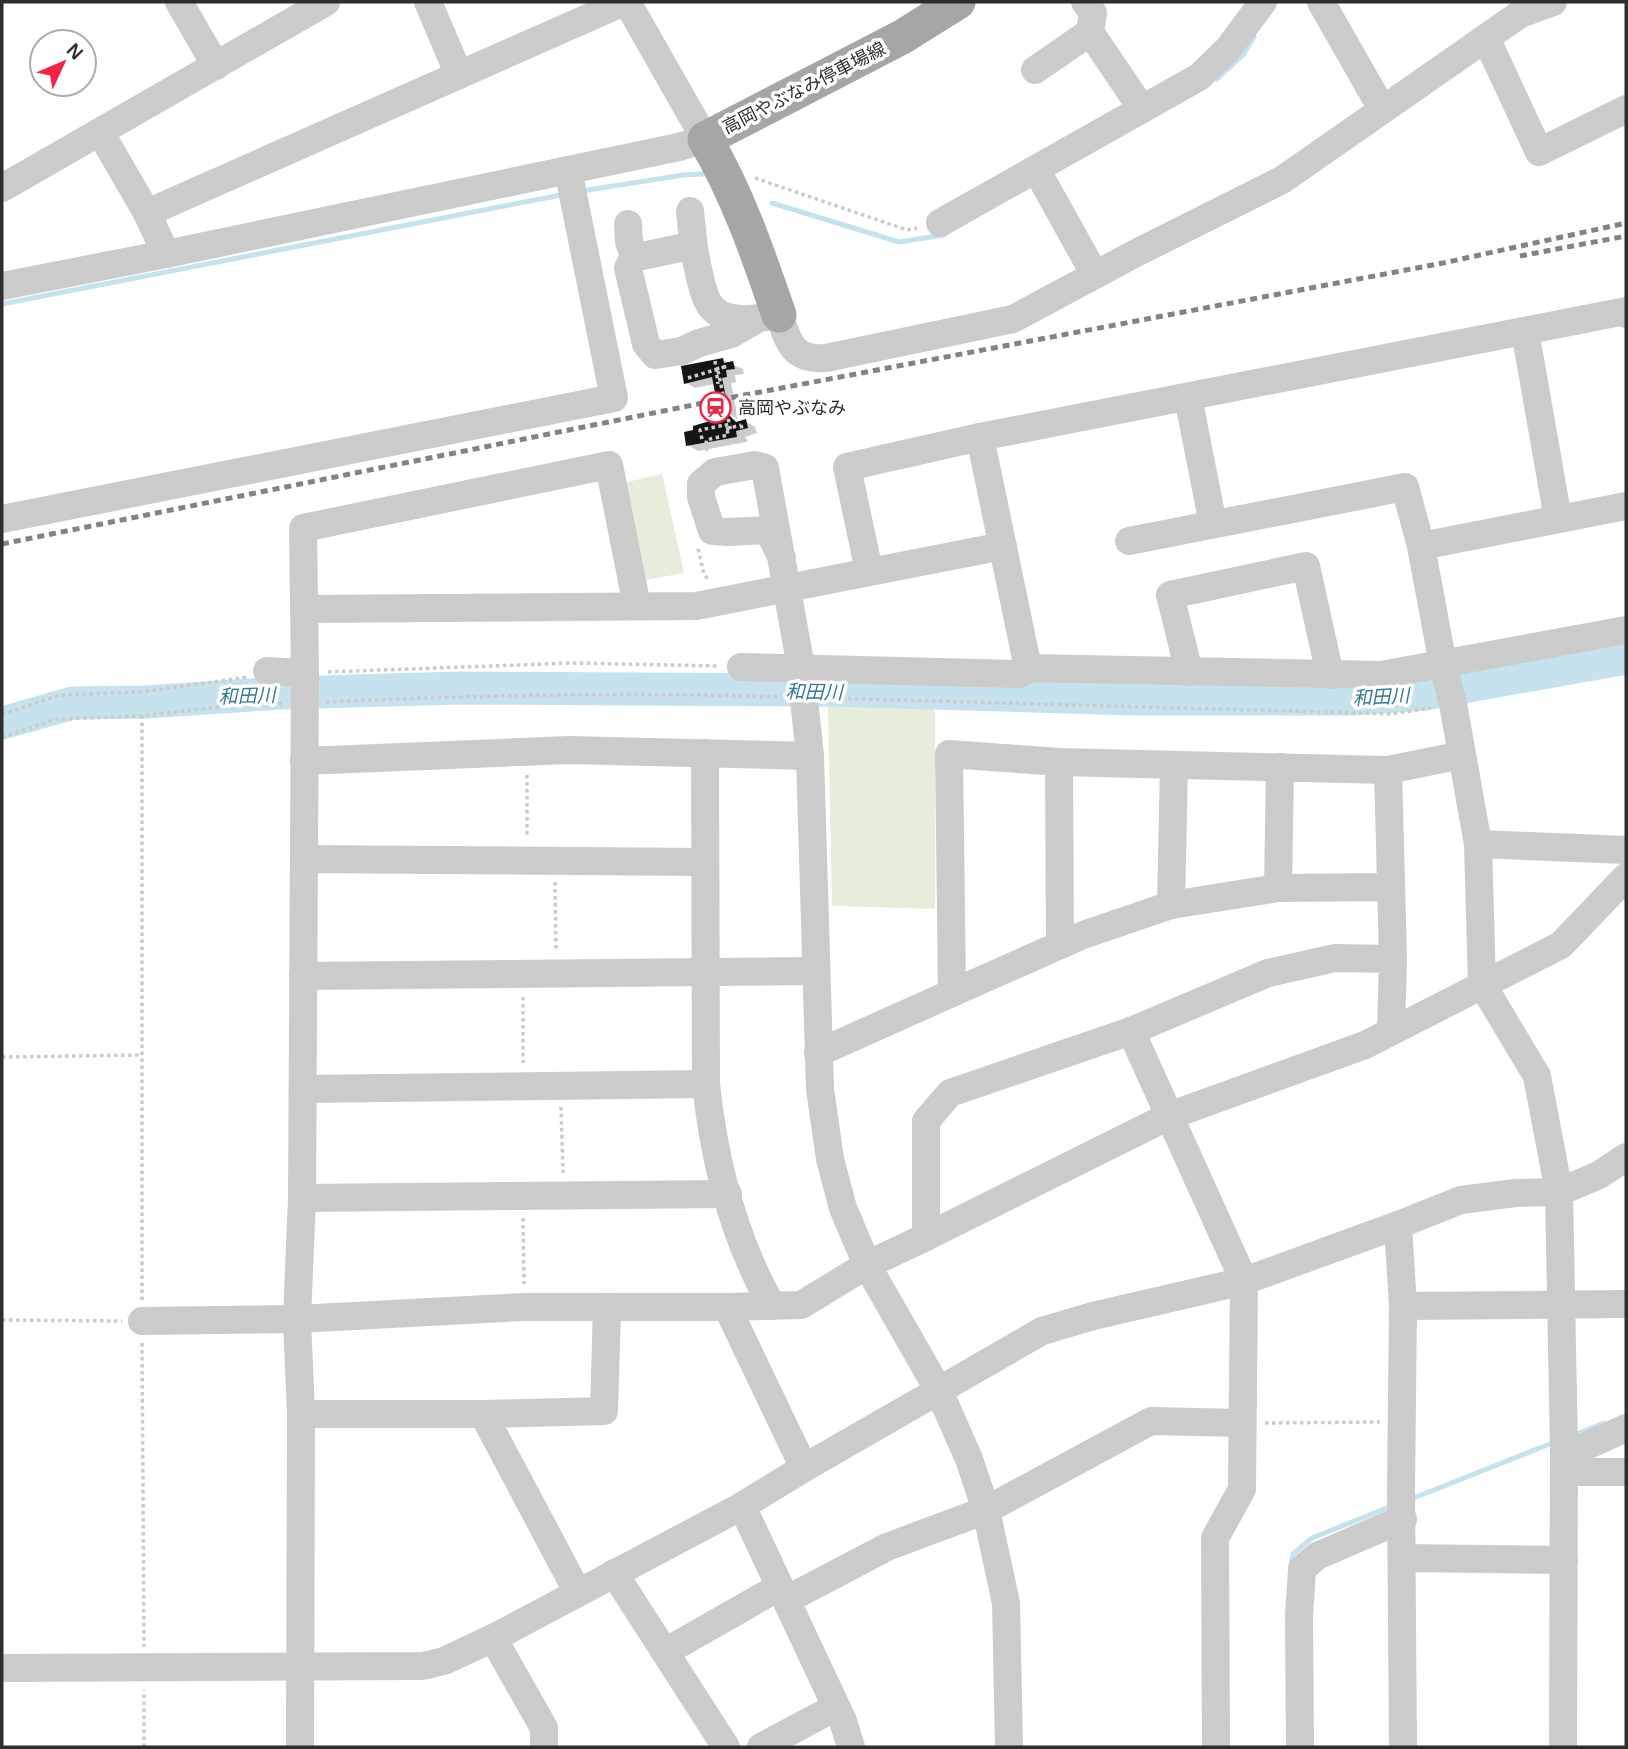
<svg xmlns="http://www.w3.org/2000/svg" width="1628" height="1749" font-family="Arial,'Noto Sans JP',sans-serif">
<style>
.green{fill:#e6eddb}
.shadow{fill:#0003}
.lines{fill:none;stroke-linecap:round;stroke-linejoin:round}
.stream{stroke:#c5e2ee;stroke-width:5}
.river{stroke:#c5e2ee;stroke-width:33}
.building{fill:#151515}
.path{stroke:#cbcbcb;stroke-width:3.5;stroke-dasharray:3.5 3.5;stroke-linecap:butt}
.minor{stroke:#cbcbcb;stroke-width:28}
.major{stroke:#a6a6a6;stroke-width:35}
.rail{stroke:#838383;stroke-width:5;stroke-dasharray:7 5;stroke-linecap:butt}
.path-bridge{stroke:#cbcbcb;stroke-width:3.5;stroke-dasharray:3.5 3.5;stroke-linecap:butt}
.labels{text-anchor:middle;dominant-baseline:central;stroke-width:7;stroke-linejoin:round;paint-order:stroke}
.street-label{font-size:18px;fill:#2e2e2e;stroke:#fff}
.poi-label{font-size:18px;fill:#2e2e2e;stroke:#fff;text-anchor:start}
.water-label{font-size:19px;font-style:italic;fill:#367997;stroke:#fff}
</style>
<rect width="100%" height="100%" fill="#fff"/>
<g class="green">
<polygon points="662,474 684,573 646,580 623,483"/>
<polygon points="828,704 935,707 935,909 832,906"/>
</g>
<polygon class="shadow" points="722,360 743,369 744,374 735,375 736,382 731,383 738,419 728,413 728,417 745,427 745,421 755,427 757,433 745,437 746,442 698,451 688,445 722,419 715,384 695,388 685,382"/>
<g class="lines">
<g class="stream">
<polyline points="1217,79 1243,55 1254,37"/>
<polyline points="582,191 683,175 703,174"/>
<polyline points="772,203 899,242 944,235"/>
<polyline points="2,304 566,194"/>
<polyline points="1574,1435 1604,1423"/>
<polyline points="1411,1499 1555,1442"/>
<polyline points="1291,1566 1293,1554 1312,1538 1392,1506"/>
</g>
<polyline class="river" points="2,723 73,703 145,702 280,693 460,688 830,690 1133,699 1353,699 1424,694 1626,658"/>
</g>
<polygon class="building" points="723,358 724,363 733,361 735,369 726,370 727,377 722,378 730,416 736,422 746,419 748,428 736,431 737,437 686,446 684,432 693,430 693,426 720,418 712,377 684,384 681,366"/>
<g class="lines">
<g class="path">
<polyline points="755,178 907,230 917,228"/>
<polyline points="715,361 718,384"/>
<polyline points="716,369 728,366"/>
<polyline points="741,425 746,443"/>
<polyline points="726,429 741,425"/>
<polyline points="702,439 700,430 725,425"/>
<polyline points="707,451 706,440 728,435 726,422"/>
<polyline points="698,549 704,574 709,581"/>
<polyline points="328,672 572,663 719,666"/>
<polyline points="827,698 1391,714 1431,708"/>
<path d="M326,702C478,695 629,692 780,697"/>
<polyline points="2,715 59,695 141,692 248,677"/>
<polyline points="2,737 57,719 142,716"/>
<polyline points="527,775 527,837"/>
<polyline points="555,882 556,951"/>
<polyline points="523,997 523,1063"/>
<polyline points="2,1057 142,1055"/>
<polyline points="561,1107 563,1173"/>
<polyline points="523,1218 524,1284"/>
<polyline points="142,1300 142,716 234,705 284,704"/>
<polyline points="2,1320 122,1321"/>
<polyline points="142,1343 144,1647"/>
<polyline points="1265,1423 1380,1422"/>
<polyline points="144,1747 144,1690"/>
</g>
<g class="minor">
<polyline points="179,2 216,66"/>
<polyline points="428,2 459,75"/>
<polyline points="1085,2 1093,13 1090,32 1142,109"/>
<polyline points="1321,2 1382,109"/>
<polyline points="1486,38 1539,152 1626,109"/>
<polyline points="1035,70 1090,32"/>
<polyline points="100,132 147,213 166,254"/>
<polyline points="1036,169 1095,275"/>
<polyline points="2,188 326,2"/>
<polyline points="690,211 694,249"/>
<polyline points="147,213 624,2"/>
<polyline points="940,223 1199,77 1228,49 1263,2"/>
<polyline points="628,224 629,242 635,258"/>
<polyline points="2,286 166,254 679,147 705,139 627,2"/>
<path d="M757,319L731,334L699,343L682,351L655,355L646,344L628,268L633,258L685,247L694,249C698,266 700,287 708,302C720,326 758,319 779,315C789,343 792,360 826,358L1013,319L1138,252L1282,180L1520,14L1553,2"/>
<polyline points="1525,331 1558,519"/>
<polyline points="1188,397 1213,524"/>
<polyline points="980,437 1028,668"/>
<polyline points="2,519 614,398 568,170"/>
<polyline points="1129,541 1405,487 1421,546 1443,665 1453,704 1478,844 1482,984 1537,1076 1559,1192 1564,1449 1563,1747"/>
<polyline points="1421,546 1626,506"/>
<polyline points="782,558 768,530 728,532 712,531 701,497 701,484 715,472 755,465 765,468 800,662 810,756 820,1089 830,1159 843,1208 867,1265 939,1391 969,1459 986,1510 1006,1603 1009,1747"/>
<polyline points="869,571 847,467 980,437 1626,311 1626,314"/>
<polyline points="305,609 696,606 1003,546"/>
<polyline points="741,667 1019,674 1028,668 1381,675 1626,630"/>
<polyline points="267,671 305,673"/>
<polyline points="1189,672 1170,595 1306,566 1330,675"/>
<path d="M705,753L706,1084C714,1160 734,1239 772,1306"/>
<polyline points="304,761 568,750 810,756"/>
<polyline points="1059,762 1060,945"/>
<polyline points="1388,770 1462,755"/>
<polyline points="1478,844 1626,850"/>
<polyline points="304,859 705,862"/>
<polyline points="1391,887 1278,888 1171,905 1083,935 952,993 949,754 1059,762 1388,770 1393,959"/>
<polyline points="1278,888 1280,767"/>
<polyline points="1171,905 1174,765"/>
<polyline points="303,976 815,971"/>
<polyline points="1131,1031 1244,1281 1242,1489 1215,1538 1216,1747"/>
<polyline points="818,1053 952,993"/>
<polyline points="303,1089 706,1084"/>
<polyline points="302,1198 728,1194"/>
<polyline points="1398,1225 1403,1306 1401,1490 1403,1747"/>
<polyline points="926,1237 1169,1116 1365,1045 1561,945 1626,877"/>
<polyline points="1403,1306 1626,1304"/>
<polyline points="727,1307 804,1468"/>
<polyline points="142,1321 297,1319 524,1307 727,1307 801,1305 867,1265 926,1237 926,1121 950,1093 1131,1031 1268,973 1335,958 1393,959 1391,1031"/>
<polyline points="301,1414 483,1414"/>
<polyline points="1564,1456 1626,1428"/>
<polyline points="1564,1472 1626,1472"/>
<polyline points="742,1506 843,1721 851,1747"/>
<polyline points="1403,1558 1564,1560"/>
<polyline points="614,1573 726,1747"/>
<polyline points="578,1593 483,1414 604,1411 607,1307"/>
<polyline points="786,1600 887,1547 986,1510 1151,1421 1242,1423"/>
<polyline points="493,1638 544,1728 544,1747"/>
<polyline points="665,1652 779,1587"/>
<polyline points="2,1668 423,1666 444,1661 493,1638 742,1506 804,1468 1042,1331 1093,1316 1244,1281 1398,1225 1461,1200 1515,1193 1559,1192 1599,1175 1626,1157"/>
<polyline points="300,1747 301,1414 297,1319 302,1198 305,673 303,528 609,465 637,606"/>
<polyline points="761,1747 836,1707"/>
<polyline points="1300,1747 1299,1616 1302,1569 1317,1556 1403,1519"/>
</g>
<path class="major" d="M779,315C758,254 738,195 705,139L902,37L958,2"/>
<g class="rail">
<polyline points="1520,256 1626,236"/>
<polyline points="2,544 713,401 1443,263 1626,223"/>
</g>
<g class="path-bridge">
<polyline points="718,371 731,432"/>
<polyline points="688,378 728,366"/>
</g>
</g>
<defs>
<symbol id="station-ring" viewBox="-11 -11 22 22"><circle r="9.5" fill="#fff" stroke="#f32343" stroke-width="1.5"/><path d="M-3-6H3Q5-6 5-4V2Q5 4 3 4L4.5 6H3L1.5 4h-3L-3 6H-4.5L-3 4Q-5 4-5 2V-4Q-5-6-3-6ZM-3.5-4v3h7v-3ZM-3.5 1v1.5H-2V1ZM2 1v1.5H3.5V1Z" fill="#f32343"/></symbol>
</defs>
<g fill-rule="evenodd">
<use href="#station-ring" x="698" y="390" width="35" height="35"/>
</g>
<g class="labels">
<g class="street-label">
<text transform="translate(804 88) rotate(-27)">高岡やぶなみ停車場線</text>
</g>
<g class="poi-label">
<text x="738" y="408">高岡やぶなみ</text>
</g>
<g class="water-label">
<text transform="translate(814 692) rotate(1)">和田川</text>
<text transform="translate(247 696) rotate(-2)">和田川</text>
<text transform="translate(1381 697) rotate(-3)">和田川</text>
</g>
</g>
<rect width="1628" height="1749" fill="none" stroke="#2e2e2e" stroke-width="7"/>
<g transform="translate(63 63) rotate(46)"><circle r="33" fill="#ffffff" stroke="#ababab" stroke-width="2"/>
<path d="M0-5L12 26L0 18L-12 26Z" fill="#f32343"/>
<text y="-10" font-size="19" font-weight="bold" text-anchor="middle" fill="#2e2e2e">N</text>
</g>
</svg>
